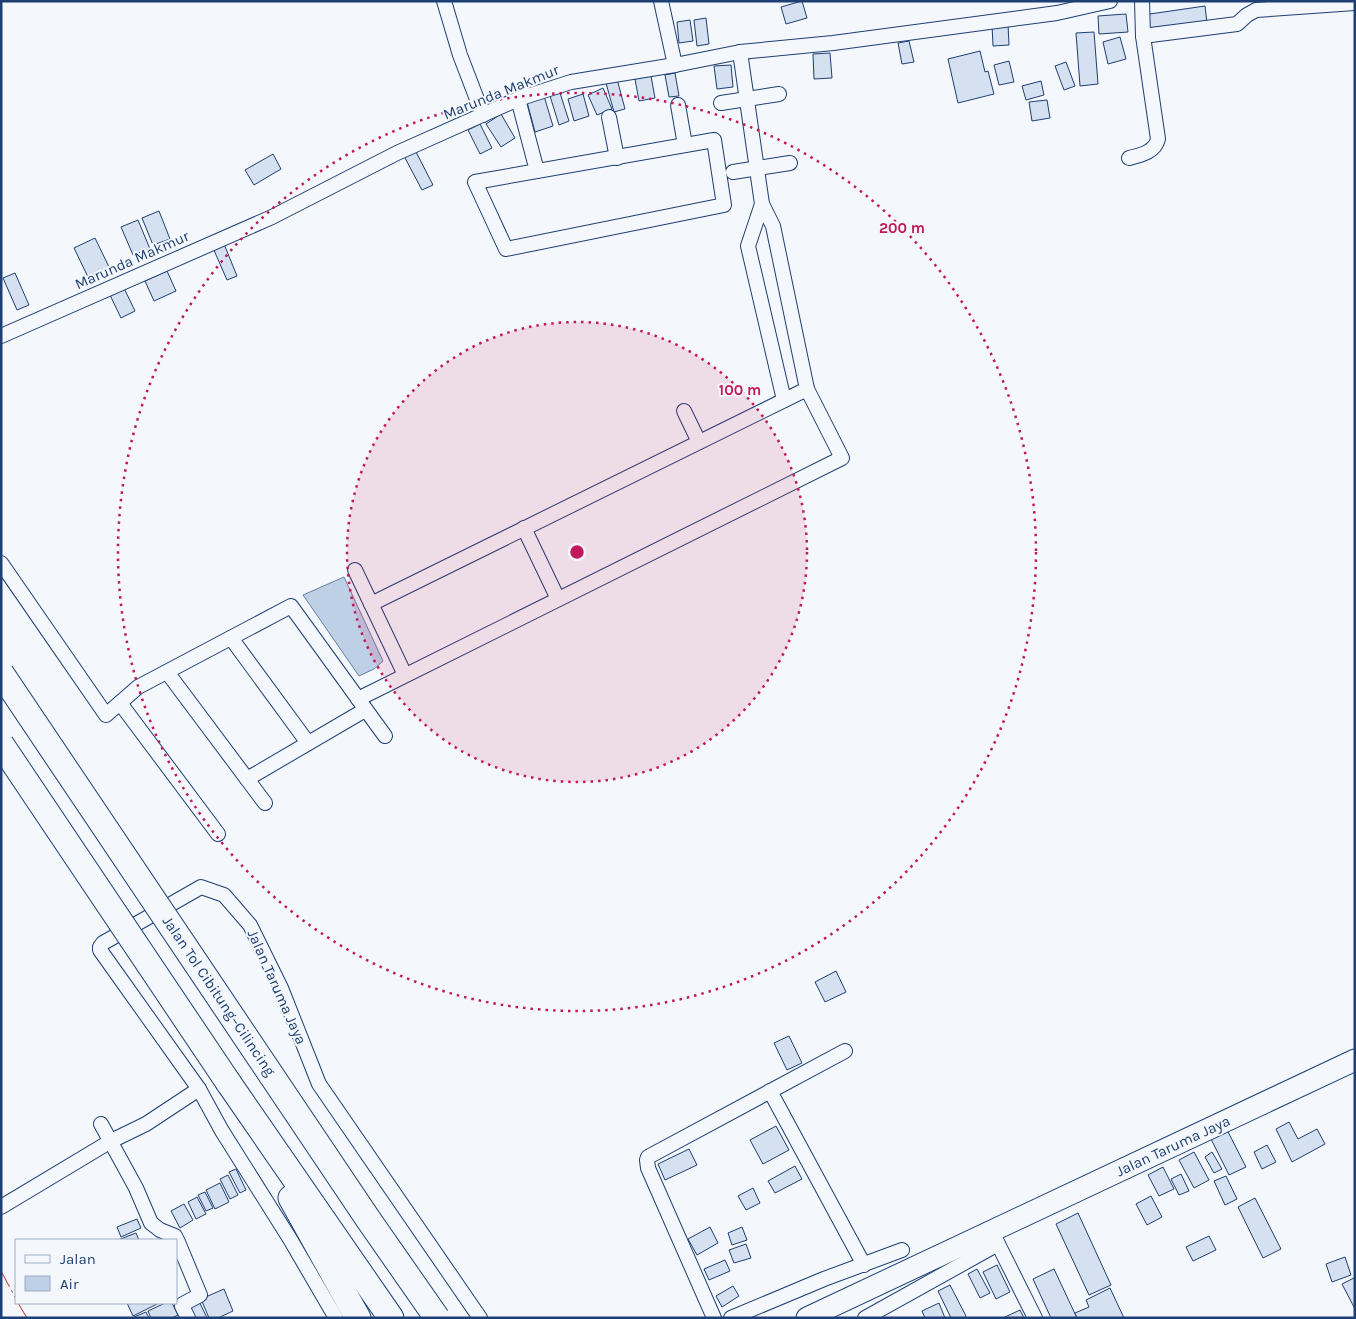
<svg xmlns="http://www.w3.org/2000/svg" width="1356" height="1319" font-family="Karla,sans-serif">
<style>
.water{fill:#bed0e5;stroke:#687fa3}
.building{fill:#d5e0f0;stroke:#1d3f73}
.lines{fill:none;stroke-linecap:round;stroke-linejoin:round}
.street-casing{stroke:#1d3f73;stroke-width:16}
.primary-casing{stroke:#1d3f73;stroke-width:23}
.highway-casing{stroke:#1d3f73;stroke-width:27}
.street{stroke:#f4f7fb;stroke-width:14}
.primary{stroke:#f4f7fb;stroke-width:21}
.highway{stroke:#f4f7fb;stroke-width:25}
.highway-bridge-casing{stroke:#1d3f73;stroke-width:27;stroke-linecap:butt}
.highway-bridge{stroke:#f4f7fb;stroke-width:25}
.power{stroke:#c62828;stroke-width:1;stroke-dasharray:18 4 2.5 4;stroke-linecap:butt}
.ring{fill:none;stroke:#c2185b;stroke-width:2.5;stroke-dasharray:2.5 5}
.labels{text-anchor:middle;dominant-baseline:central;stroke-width:4;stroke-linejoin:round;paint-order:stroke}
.street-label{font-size:15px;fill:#1d3f73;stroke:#f4f7fb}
.centre{fill:#c2185b;stroke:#f4f7fb;stroke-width:2.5}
.ring-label{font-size:15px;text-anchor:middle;font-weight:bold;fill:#c2185b;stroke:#f4f7fb;stroke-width:4;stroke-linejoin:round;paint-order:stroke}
</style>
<rect width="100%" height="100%" fill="#f4f7fb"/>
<polygon class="water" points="344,577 383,661 374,669 359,676 303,595"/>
<g class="building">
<polygon points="802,1 807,18 786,24 781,7"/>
<polygon points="1205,6 1207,23 1146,31 1143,15"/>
<polygon points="1126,14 1128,32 1099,34 1098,16"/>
<polygon points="706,18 709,44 697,46 694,20"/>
<polygon points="690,20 693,41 679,43 677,22"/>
<polygon points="1008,24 1009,45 993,46 992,25"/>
<polygon points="1094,32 1098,84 1080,86 1076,33"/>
<polygon points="1120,37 1126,59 1108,64 1103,42"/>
<polygon points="909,41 914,62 902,64 898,43"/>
<polygon points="980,51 985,72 988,71 994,94 958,103 948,59"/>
<polygon points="830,53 832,78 814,79 813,54"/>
<polygon points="1009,61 1014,82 999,85 994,65"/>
<polygon points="1066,62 1075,86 1064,90 1055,66"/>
<polygon points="731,65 733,87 717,89 714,66"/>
<polygon points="675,73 679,96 669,97 665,75"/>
<polygon points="651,76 655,98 639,101 635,79"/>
<polygon points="617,79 625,109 614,112 606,83"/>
<polygon points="1041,81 1044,95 1026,100 1022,86"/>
<polygon points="603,88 612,109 597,115 588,95"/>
<polygon points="560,93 569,121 559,125 550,96"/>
<polygon points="583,94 589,116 574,121 568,99"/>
<polygon points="544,96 553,126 535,132 527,102"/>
<polygon points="1047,100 1050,118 1032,121 1029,102"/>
<polygon points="501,114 515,138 501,147 486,124"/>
<polygon points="480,124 492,148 480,154 468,130"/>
<polygon points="415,150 433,185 422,190 404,156"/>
<polygon points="273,154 281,169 254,185 245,170"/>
<polygon points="159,211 170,239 153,245 142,218"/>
<polygon points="138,220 150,249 133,255 121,227"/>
<polygon points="95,238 109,267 88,277 74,248"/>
<polygon points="224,244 237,276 227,280 213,248"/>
<polygon points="167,271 176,291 154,301 145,281"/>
<polygon points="15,273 29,305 17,310 3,278"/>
<polygon points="123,286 135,311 121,318 109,293"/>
<polygon points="836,971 846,992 825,1002 815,982"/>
<polygon points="789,1036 802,1063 787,1070 774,1043"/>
<polygon points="1289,1122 1298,1139 1317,1129 1325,1144 1292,1162 1276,1129"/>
<polygon points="776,1126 789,1150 763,1164 750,1140"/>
<polygon points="1225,1126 1246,1167 1229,1175 1209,1135"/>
<polygon points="1267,1145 1276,1162 1262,1169 1254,1152"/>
<polygon points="689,1149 697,1165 665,1180 658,1164"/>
<polygon points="1194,1152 1209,1180 1194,1188 1179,1160"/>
<polygon points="1212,1152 1222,1169 1214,1173 1205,1157"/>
<polygon points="795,1166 802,1179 775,1193 768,1181"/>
<polygon points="1163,1167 1174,1189 1159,1196 1148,1175"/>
<polygon points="236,1169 246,1190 240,1193 229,1172"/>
<polygon points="1181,1174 1189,1191 1179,1195 1171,1179"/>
<polygon points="228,1175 238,1195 230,1199 220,1179"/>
<polygon points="1226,1176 1237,1199 1225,1205 1214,1181"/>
<polygon points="220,1183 229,1202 215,1209 206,1190"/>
<polygon points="753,1188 760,1203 746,1210 738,1196"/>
<polygon points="205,1192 213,1208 206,1211 198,1195"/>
<polygon points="1151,1196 1162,1217 1147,1225 1136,1204"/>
<polygon points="197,1197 206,1214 196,1219 188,1202"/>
<polygon points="1255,1198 1281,1249 1263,1258 1238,1207"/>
<polygon points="184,1204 193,1220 180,1228 171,1211"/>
<polygon points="1078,1213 1111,1285 1089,1295 1056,1224"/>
<polygon points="137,1219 141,1228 121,1237 117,1227"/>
<polygon points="710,1227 718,1243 697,1255 688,1239"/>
<polygon points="742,1227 747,1240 732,1245 728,1233"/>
<polygon points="136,1233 139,1240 118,1240"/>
<polygon points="1209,1236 1216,1250 1193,1261 1186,1247"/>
<polygon points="746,1244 751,1258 734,1263 729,1250"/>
<polygon points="1345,1257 1351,1275 1332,1282 1326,1264"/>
<polygon points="725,1260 730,1271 709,1280 704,1269"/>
<polygon points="997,1265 1010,1292 996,1299 983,1272"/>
<polygon points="977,1269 990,1293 980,1298 968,1274"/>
<polygon points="1054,1269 1077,1318 1051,1318 1033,1279"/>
<polygon points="1354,1278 1355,1278 1355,1309 1342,1284"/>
<polygon points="950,1285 966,1316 964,1318 951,1318 938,1291"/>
<polygon points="733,1286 739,1296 722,1307 716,1296"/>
<polygon points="1110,1288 1124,1318 1077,1318 1075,1313 1089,1307 1086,1300"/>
<polygon points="224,1289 233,1311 218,1318 209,1318 201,1299"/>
<polygon points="198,1299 207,1318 189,1318 183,1306"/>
<polygon points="127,1303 159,1303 133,1316"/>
<polygon points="165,1303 172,1303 178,1315 172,1318 151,1318 148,1311"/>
<polygon points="939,1303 945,1318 925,1318 922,1311"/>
<polygon points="1020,1310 1024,1318 1003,1318"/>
<polygon points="146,1312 149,1318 135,1318 134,1317"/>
</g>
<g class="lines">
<defs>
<g id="street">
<polyline points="444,1 460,55 483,115"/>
<polyline points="661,1 675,65"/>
<polyline points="1143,36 1237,24 1247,15 1256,10 1355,3"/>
<polyline points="518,99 537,171"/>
<polyline points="721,103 779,94"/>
<polyline points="678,105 685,145"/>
<polyline points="609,117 617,158"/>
<polygon points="714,140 724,205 506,249 475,182"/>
<path d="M1129,158C1141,155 1155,152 1158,139L1143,36L1142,1"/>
<polyline points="733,172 790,163"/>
<polyline points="762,204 748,246 784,400"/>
<polyline points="1,336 272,217 397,153 518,99 571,82 675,65 740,52 833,43 1057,13 1110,1"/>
<polyline points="684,411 699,442"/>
<polyline points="524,528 558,599"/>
<polyline points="1,563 106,715 138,687 291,606 385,736"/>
<polyline points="355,570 405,675"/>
<polyline points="371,604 807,389"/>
<polyline points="231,638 308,743"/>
<polyline points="167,672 265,803"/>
<polyline points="358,699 842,458 807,389 773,226 762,204 740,52"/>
<polyline points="120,703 218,834"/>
<polyline points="247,779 365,710"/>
<polyline points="770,1091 864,1265"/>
<polyline points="101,1124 136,1188 151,1223 160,1230 175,1236 178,1242 200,1295 183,1304 182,1306 188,1318"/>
<polyline points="1,1207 111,1141 146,1124 199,1089"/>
<polyline points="998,1244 1035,1318"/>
<polyline points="336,1318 290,1239 222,1131 199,1089 100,950 100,947 103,943 201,887 224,895 250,925 281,988 319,1084 480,1318"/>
<polyline points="714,1318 648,1168 647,1160 648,1157 845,1051"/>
<polyline points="731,1318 824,1279 902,1250"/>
<polyline points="865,1318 998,1244 992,1232"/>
</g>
<polyline id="primary" points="807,1318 1355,1060"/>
<g id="highway">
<polyline points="228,1082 391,1318"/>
<polyline points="291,1198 358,1318"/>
</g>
</defs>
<use href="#street" class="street-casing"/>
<use href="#primary" class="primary-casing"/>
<use href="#highway" class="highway-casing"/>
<use href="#street" class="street"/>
<use href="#primary" class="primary"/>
<use href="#highway" class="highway"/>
<defs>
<g id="highway-bridge">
<polyline points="1,673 368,1219 437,1318"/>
<polyline points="1,744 228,1082"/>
</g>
</defs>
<use href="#highway-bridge" class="highway-bridge-casing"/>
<use href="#highway-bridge" class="highway-bridge"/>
<g class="power">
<polyline points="1,1271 16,1299"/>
<polyline points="18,1303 27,1318"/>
</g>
</g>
<circle cx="577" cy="552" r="230" fill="#c2185b" fill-opacity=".12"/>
<g class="ring">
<circle cx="577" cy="552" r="230"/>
<circle cx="577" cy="552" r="459"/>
</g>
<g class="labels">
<g class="street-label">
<text transform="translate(501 92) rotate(-22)">Marunda Makmur</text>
<text transform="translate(132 260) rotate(-24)">Marunda Makmur</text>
<text transform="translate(277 987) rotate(66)">Jalan Taruma Jaya</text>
<text transform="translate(219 996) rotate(56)">Jalan Tol Cibitung–Cilincing</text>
<text transform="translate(1173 1146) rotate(-25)">Jalan Taruma Jaya</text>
</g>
</g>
<circle cx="577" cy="552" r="8" class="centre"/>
<g class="ring-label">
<text x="902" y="233">200 m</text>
<text x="740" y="395">100 m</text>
</g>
<rect width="1356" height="1319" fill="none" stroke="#1d3f73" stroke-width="5"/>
<rect x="15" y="1239" width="162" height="65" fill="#f4f7fb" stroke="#9eadc5"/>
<rect x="25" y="1255" width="25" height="8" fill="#f4f7fb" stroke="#9eadc5"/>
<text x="60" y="1264" font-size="15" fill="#1d3f73">Jalan</text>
<rect x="25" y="1276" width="25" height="15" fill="#bed0e5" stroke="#9eadc5"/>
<text x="60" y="1289" font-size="15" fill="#1d3f73">Air</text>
</svg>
